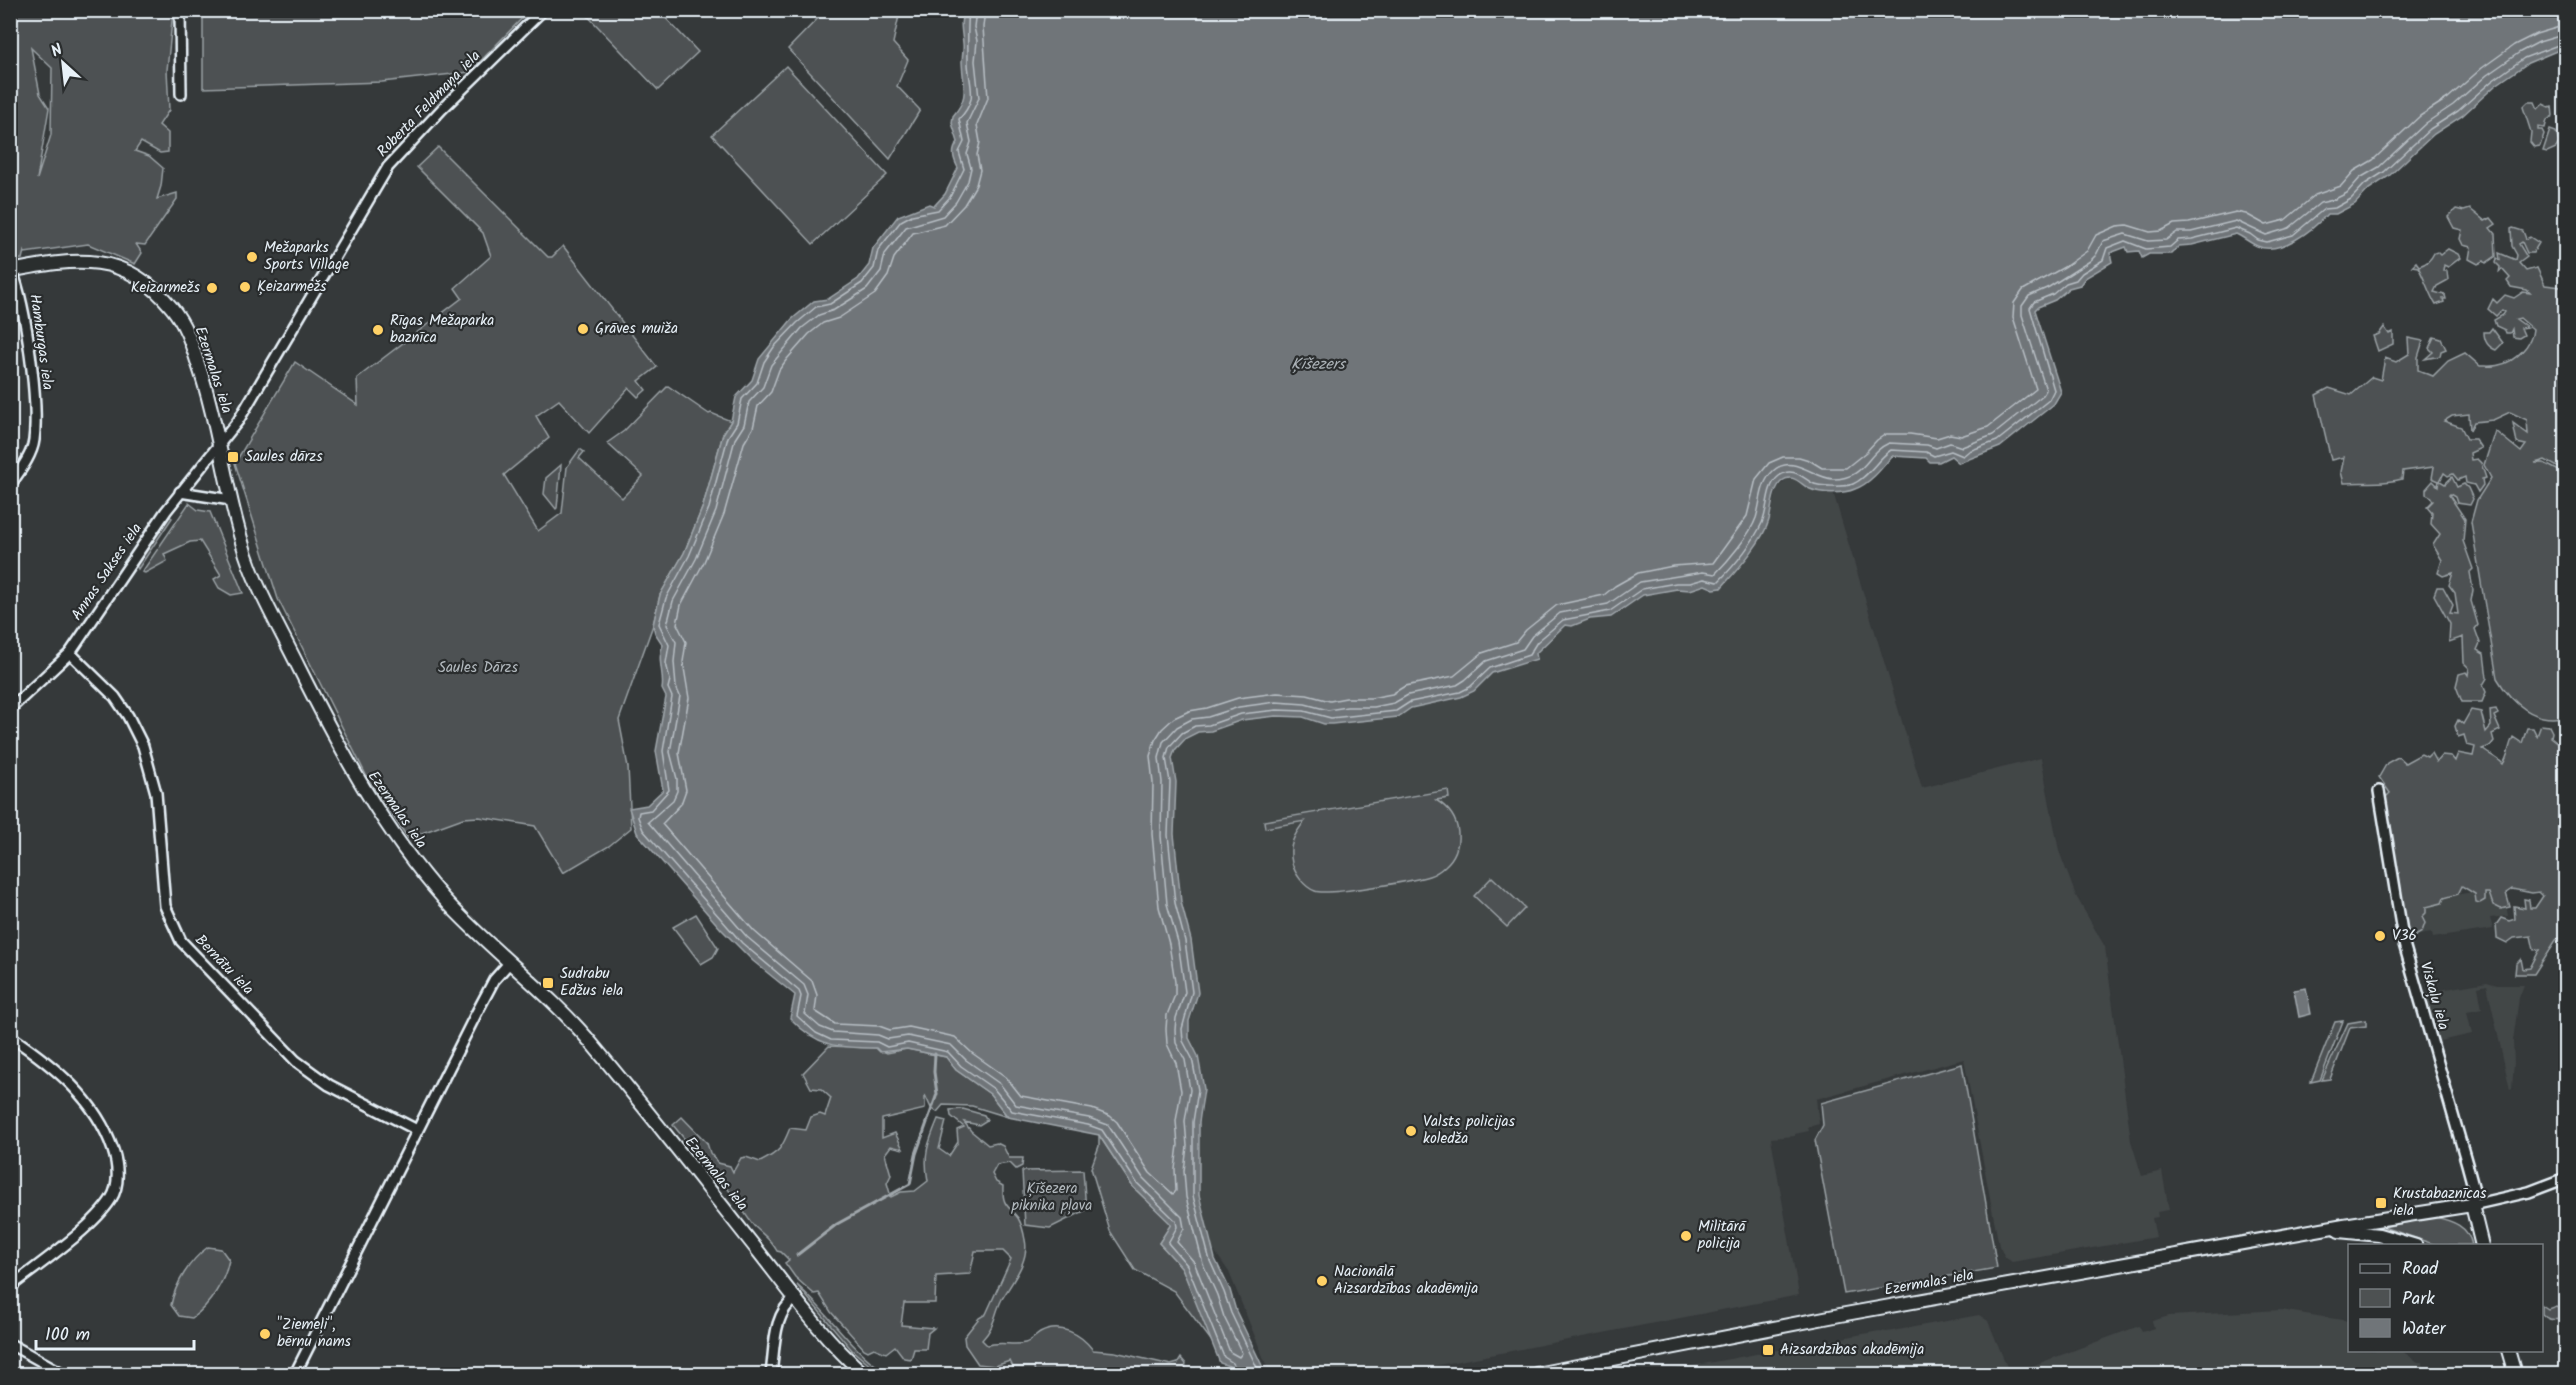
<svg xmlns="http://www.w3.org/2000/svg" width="2576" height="1385" font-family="Kalam,sans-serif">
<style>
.built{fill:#424647}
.green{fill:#4d5152;stroke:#9aa1a5;stroke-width:1.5;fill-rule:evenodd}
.water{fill:#707579;stroke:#a0a7ac;stroke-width:1.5}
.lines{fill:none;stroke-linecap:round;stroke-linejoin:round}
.shore{stroke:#b8bfc5;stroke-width:1.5}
.stream{stroke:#a0a7ac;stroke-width:3}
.minor-casing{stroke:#e8f1f8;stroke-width:14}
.tertiary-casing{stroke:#e8f1f8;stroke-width:16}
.minor{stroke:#2a2d2e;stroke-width:9}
.tertiary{stroke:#2a2d2e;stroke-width:12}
.poi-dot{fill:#ffd166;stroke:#2a2d2e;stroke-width:2}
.labels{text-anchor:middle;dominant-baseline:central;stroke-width:4.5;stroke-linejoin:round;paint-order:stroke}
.street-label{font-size:15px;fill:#e8f1f8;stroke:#2a2d2e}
.poi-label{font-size:15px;fill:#e8f1f8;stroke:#2a2d2e;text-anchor:start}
.park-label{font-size:15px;fill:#b2b9be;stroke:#2a2d2e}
.water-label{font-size:16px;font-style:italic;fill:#acb3b8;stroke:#2a2d2e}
</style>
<rect width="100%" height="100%" fill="#35393a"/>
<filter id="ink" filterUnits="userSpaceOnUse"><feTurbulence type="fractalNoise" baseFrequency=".0167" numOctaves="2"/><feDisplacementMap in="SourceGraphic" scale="12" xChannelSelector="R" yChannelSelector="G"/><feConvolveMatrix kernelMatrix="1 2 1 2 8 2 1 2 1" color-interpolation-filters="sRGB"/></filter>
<g filter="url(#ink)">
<g class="built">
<polygon points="1787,479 1798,479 1810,489 1833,492 1922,788 2041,758 2059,851 2076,896 2105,947 2131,1141 2142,1176 2162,1171 2169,1210 2157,1212 2158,1217 2152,1218 2156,1237 2012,1262 2005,1257 1999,1246 1964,1059 1816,1099 1819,1124 1808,1127 1809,1131 1795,1134 1795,1136 1771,1138 1799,1295 1392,1374 1270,1374 1229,1272 1213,1249 1199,1195 1199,1122 1203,1105 1198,1056 1189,1039 1188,1028 1194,1010 1197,978 1191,953 1191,940 1181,902 1174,834 1176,782 1172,758 1175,750 1186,738 1198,732 1211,731 1242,720 1276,716 1303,717 1324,724 1332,724 1398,717 1411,708 1461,697 1474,691 1492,673 1537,659 1536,653 1541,646 1565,625 1572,626 1590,619 1611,617 1643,595 1677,589 1690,590 1705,585 1711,589 1739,568 1761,537 1770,518 1777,488"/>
<polygon points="2503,887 2508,916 2490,918 2493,929 2433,938 2432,933 2406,937 2400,904"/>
<polygon points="2487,982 2497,985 2524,985 2519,998 2513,1041 2514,1063 2512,1089 2510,1090 2487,985 2478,987 2482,1009 2467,1012 2472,1034 2435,1042 2422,993"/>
<polygon points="2281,1310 2348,1321 2349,1315 2350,1350 2402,1351 2418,1362 2422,1362 2428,1374 1649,1374 1879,1331 1887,1332 1979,1315 1988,1321 2010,1374 2139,1326 2142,1332 2154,1328 2152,1321 2169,1316"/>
</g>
<g class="green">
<polygon points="826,10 900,11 893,43 908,60 897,86 920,110 890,159 788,49"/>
<path d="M10,11H173L167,70L169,110L159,125L168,133V152L160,153L141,142L135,151L149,156L163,168L161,186L157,199L177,193V199L145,245L136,244L142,253L135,264L88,244L25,253L24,251L22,259L11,260ZM31,48L52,68L51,135L37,179L49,108L40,94Z"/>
<polygon points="203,11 203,10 529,11 470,72 382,82 203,88"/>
<polygon points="583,11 659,11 698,52 658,90"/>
<polygon points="786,66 887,175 813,244 712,135"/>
<polygon points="2528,102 2535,102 2538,109 2543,104 2549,107 2552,106 2553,116 2547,120 2545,128 2538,127 2538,130 2542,130 2544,134 2540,146 2534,147 2530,142 2531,132 2523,107"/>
<polygon points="2550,130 2556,132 2559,143 2556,148 2547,152 2543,151"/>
<polygon points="438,147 548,257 552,257 563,246 657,367 639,381 646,390 638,397 629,388 589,433 559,400 536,416 549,438 504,475 538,531 562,513 567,467 580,449 584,452 579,458 622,498 643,476 607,443 624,431 668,386 709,414 711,413 731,421 723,434 703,506 684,553 660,595 653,625 619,720 628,767 631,828 609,846 563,873 535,826 479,817 463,818 408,838 369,781 278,599 235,463 295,362 358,405 357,378 462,298 455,288 491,256 483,233 417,167"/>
<polygon points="2456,209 2464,211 2470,209 2485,221 2491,218 2496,224 2490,228 2495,234 2496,256 2486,263 2484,261 2478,264 2469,259 2471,247 2463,245 2460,239 2462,230 2454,228 2448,217"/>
<path d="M2513,228L2523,231L2526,239L2530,237L2539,243L2533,253H2527L2522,242L2519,244L2527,257L2519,263L2526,271L2537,268L2545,285L2561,287L2565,297V471L2545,460L2535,463H2544L2565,474L2566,716C2535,725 2511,702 2497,678L2471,522L2477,500L2491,478L2484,465L2495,431L2521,452L2526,445L2517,443L2513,423L2528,434L2527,420L2510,412L2493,420L2474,422L2470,431L2469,414L2452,416L2444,421L2461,427L2467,439H2475L2481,448L2470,453L2471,460L2477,459L2481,463L2486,478L2482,479L2483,485L2478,492L2474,485L2466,483L2465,477L2458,480L2453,474L2448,476L2444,473L2440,481L2445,484L2452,477L2457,487L2464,484L2468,488L2473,499L2470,505L2457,503L2455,497L2450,494L2449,495L2465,519L2463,541L2473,569L2470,572L2473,590L2471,601L2478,625L2475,629L2480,643L2477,650L2484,654L2487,678L2483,685L2486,692L2482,702H2462L2456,686L2459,674L2466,672L2468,675L2469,668L2464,663L2463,637L2449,642L2450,624L2434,595L2437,587H2443L2453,605L2450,613L2458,614L2455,593L2449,585L2453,573L2443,576L2438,573L2442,560L2433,545L2440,534L2431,524L2432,513L2427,507L2433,501L2430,496L2426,494V489L2433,481L2438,486L2439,481L2432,478L2434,467L2403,471L2402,479C2381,485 2366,481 2344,483L2341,472L2344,457L2331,460L2316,395L2329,388L2351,395L2372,377L2381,380L2385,358L2396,362L2409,354L2408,338L2423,341L2418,357V370L2433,376L2448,361L2465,353L2480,366C2486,366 2493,367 2499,365C2515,362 2532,345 2533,329L2520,318L2516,319L2527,327L2521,328L2524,335L2519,338L2513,337L2512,329L2510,333H2506L2505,330L2496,326L2494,320L2503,315L2505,312L2502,310L2496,316L2488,309L2493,299L2497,303L2505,295L2514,298L2523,292L2530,293L2527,290L2511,287L2507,281L2510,278L2502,269L2499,273L2500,267L2496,263L2497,258L2500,260L2499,253L2516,260L2517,255L2512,246L2511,229Z"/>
<path d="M2448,249L2458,254L2460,258L2448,267L2444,265L2443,271H2447L2448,280L2437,286L2434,292L2445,295L2446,299H2443L2444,302L2436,305C2428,292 2425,279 2418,267L2412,266L2416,262L2419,266C2426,264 2431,260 2434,253L2437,252L2440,255Z"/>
<polygon points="2384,327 2389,334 2393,332 2393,344 2378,351 2373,336 2379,334"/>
<path d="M2492,328L2503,343L2496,350C2488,347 2484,340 2484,332H2489Z"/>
<polygon points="2434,337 2441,339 2446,349 2441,351 2440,356 2425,359 2433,352 2429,348"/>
<polygon points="561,465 557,508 556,509 544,494 546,478"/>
<polygon points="189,503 198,510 210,512 243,593 231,595 219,588 214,579 221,575 200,541 190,542 164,554 167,561 145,573 142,572"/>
<polygon points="169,516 172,518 138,569 136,565"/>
<path d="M2496,709L2498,714L2494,716L2500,730L2492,734L2494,741L2490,746L2482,749C2489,755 2497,757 2503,764C2509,755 2508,747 2513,737L2522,743L2527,728H2533L2537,736L2541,725L2549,726L2552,732L2551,737L2565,748V934L2556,940L2534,974H2515L2516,964L2521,959L2523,969L2530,968L2540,949L2534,950L2531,936L2514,938L2507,943L2497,938L2496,925L2501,918L2509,921L2515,919L2514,906L2525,908L2524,899L2529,900L2530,908H2535L2543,896L2539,892L2532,893L2512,889L2506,893L2510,907L2501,909L2493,905L2489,893H2485V900L2480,903L2476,902L2475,894L2462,886L2458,894L2444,898L2442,903L2426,907V913L2422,917L2425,923L2422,932L2412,938H2405L2385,798L2390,793L2379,777L2387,763L2398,757L2405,763L2421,754L2427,757L2431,753L2436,762L2442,755L2451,756L2455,761L2458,753L2473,756L2475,747L2467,745L2464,735L2458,737L2455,726L2458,720L2463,724L2471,710L2481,712L2486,732L2491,726L2490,710Z"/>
<path d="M1448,790L1449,798L1436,800C1449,808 1457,819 1458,833C1459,846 1454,858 1445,866C1441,870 1435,874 1429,876C1413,881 1327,896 1315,891C1304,887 1295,874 1292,863C1288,846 1294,834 1305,821L1265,828L1264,821Z"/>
<polygon points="1492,877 1525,908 1507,927 1474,896"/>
<polygon points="696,914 718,948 713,957 701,964 673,927"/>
<polygon points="2366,1020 2366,1026 2350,1028 2330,1079 2322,1080 2348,1023"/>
<polygon points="2343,1021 2320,1080 2311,1082 2335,1022"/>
<path d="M829,1046L876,1048L887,1053L907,1049L946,1057L956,1070L990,1094L1008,1117L972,1106L943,1105L937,1112L931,1108L925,1095V1109L882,1119V1138L895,1133L903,1149L891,1146L885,1154L891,1175L887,1183L891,1197L901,1192L915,1191L928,1181C923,1155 928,1143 938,1119L946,1121L939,1149L949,1156L958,1142L957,1130L964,1127L951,1116L950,1110L963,1109L984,1115L987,1120L979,1125L964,1122L971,1131L988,1145L997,1143L1003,1146L1009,1158H1023L1022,1166L1016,1169L1010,1163L997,1165L992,1174L996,1182L1003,1186C1002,1206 1008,1205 1018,1218C1021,1223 1024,1234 1025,1240C1030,1260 1012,1282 1002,1299C994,1314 996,1325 982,1340L987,1345C1002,1341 1012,1346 1025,1343C1030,1342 1035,1336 1040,1333C1060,1322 1081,1334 1093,1350L1115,1352L1171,1365L1178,1363L1181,1358L1186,1364L1184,1374H1035L1034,1367H1013L1010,1361L995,1366L978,1364L965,1345L964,1337L979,1318L986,1314L1011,1259L1003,1251H975L970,1274L936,1276L935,1303H904L901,1325L934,1328L928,1333L926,1349H914L911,1359L904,1358L895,1346L886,1353L874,1348L868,1351L864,1349L831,1312L819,1293L814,1294L795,1277L785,1263L789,1260L781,1252L777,1251C770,1238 764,1236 754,1226C741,1210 731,1188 715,1176L673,1125L682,1117L707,1143L710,1153L718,1163L730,1166L733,1172L741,1158L746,1157L760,1162C780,1152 782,1148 790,1128L806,1130L811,1117L820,1114L825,1116L831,1098L821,1089L811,1088L803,1073Z"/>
<polygon points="1962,1064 1997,1268 1844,1294 1815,1140 1823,1125 1821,1103"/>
<polygon points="1099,1135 1133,1187 1172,1224 1159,1243 1182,1267 1213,1343 1174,1291 1135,1270 1110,1231 1091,1168 1099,1146"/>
<polygon points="1083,1170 1086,1210 1050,1228 1025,1225 1022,1171"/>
<path d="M2435,1217C2453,1221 2468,1226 2472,1245H2436L2383,1227Z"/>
<path d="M208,1247L221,1249L229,1260C225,1281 210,1305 192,1318L179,1316L171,1305C175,1284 190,1260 208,1247Z"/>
<path d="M797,1285C828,1312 851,1350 885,1372L883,1374H880L852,1350Z"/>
<path d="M2542,1305L2548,1309L2556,1306L2560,1308L2565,1306V1320C2554,1318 2551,1323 2542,1314Z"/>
</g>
<g class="water">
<path d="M964,11L2565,10L2566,47L2528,63L2496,85L2462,116L2434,134L2389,176L2369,189L2355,204L2336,214H2327C2313,230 2280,256 2257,246C2250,243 2243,237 2236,234L2192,245L2179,246L2171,254H2149L2142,258L2139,251L2128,252L2126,247L2110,253L2112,262L2085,278L2080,285L2069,288L2055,300L2038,307L2035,310L2061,392L2054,404L2000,447L1959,463L1951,456L1939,462H1930L1926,458L1892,456C1883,467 1870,484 1855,489C1844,494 1821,494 1810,489C1801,485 1793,472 1782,481C1772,490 1772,509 1769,520C1763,542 1736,571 1721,588L1714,589L1705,585L1690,590L1677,589L1643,595L1611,617L1590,619L1572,626L1565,625L1536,653L1537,659L1492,673L1474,691L1461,697L1411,708L1398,717L1332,724H1324L1303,717L1276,716L1242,720L1211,731L1198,732L1186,738L1175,750L1172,758L1176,782L1174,834L1181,902L1191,940L1198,993L1189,1021V1038L1198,1056L1204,1089L1199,1122V1195L1215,1259L1230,1290L1236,1311L1266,1374H1231L1229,1366L1220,1363L1182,1268L1159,1243L1171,1224L1133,1187L1099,1135L1008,1117L990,1094L956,1070L946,1057L907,1049L880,1052L876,1048C838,1048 817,1047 790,1018L795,995L753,961L721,929L637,833L629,808L647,805L663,790L656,751L666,697L662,689C665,675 656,659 663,645L655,633L653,625L660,595L684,553L703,506L723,434L731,421L736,397L752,380L759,359L792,319L814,301L828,299L858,279L869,265L873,248L898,216L929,204L934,206L945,194L958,168C953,158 951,151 958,142L952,123L953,116C970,96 963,87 962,62C962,56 964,50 963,43C962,31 959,22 964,11Z"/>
<polygon points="2306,988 2311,1014 2299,1017 2294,990"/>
</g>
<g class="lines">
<g class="shore">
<path d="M969,10C967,27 968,44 968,62C968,74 973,88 971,99C969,107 964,114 959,119L964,142L959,152L964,169L950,197L938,210L912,215L901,221L878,250L874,268L862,283L830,304L816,307L797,323L774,347L764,362L757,383L742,399L737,423L728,437L709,508L689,556L666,598L659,624L669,645L666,663L670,680L668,688L672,697L663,751L669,790L651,810L639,812L638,817L643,830L742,943L799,991L801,996L797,1016L816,1033L831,1040L877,1042L887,1047L908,1043L948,1052L961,1066L994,1089L1012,1111L1088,1125L1102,1130L1137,1183L1176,1221L1177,1227L1168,1243L1187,1265L1224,1357L1233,1363L1237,1374"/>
<path d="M976,10L974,27L977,41L975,61L979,98L967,123L971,142L967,154L971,168L968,181L956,202L943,216L906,227L885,254L881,271L867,289L834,310L819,315L802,328L771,365L763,387L749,402L744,425L735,439L716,511L696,559L673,601L667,625L676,642L674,662L676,687L680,696L670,752L677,779V791L673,800L648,822L747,937L804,985L808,995L805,1014L820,1027L833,1032L878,1035L888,1039L908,1036L951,1045L966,1060L1000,1084L1016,1105L1089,1118L1108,1125L1143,1178L1182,1217L1184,1228L1177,1242L1194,1262L1230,1352L1239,1357L1242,1353L1224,1317L1217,1295L1203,1264L1186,1197L1184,1171L1187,1146L1185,1121L1190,1090L1185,1060L1176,1043L1175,1030L1176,1018L1185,992L1178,942L1167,904L1161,836L1162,782L1159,758L1163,742L1177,727L1192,719L1208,717L1239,707L1276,702L1305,704L1328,710L1347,707H1374L1394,703L1408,695L1457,685L1465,680L1486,661L1523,649L1532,636L1560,613L1608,604L1640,582L1703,572L1715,574C1728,561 1750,535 1756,518C1761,502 1760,483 1773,471C1793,453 1813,478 1833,479C1866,479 1866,453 1889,443L1927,445L1936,448L1950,443L1962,447L1993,435L2043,395L2046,390L2022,315V306L2029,296L2049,287L2090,261L2096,255L2103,241L2125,234L2148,241L2166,240L2177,232H2191L2236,221L2266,235L2289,228L2320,203L2333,200L2347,193L2360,178L2379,167L2426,123L2453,105L2487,75L2520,52L2539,42L2566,34"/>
<polyline points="985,10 983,27 988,98 977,125 980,142 977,155 980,170 976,185 964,205 945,225 913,233 894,258 888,276 875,294 839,318 823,323 809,334 787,359 779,370 771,392 758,406 753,428 744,443 724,514 704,562 681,605 677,624 686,642 683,662 689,698 679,753 686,790 681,804 662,824 754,931 812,981 817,995 815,1011 835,1024 879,1026 890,1030 909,1027 955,1037 972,1053 1006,1077 1021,1096 1092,1109 1110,1116 1117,1122 1150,1173 1173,1194 1176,1191 1175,1169 1178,1145 1176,1121 1181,1091 1176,1063 1167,1044 1166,1029 1167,1015 1175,995 1175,982 1169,944 1159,907 1152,834 1153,783 1150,756 1155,740 1162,729 1174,718 1189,711 1207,708 1238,698 1277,693 1307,695 1330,701 1346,698 1371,698 1392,694 1405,686 1454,676 1482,653 1516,642 1526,630 1557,605 1604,595 1615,586 1638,573 1673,566 1713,563 1747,516 1756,479 1769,463 1783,457 1799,457 1809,460 1822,468 1846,468 1866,452 1877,440 1886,434 1910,434 1937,438 1950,434 1961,436 1988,427 2036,389 2013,317 2014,303 2023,290 2066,266 2087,251 2096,235 2117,226 2127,225 2150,232 2161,231 2174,224 2189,223 2236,212 2246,214 2266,225 2285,220 2315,195 2341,186 2354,171 2373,160 2420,116 2448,98 2482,68 2514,45 2536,34 2566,25"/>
<path d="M1260,1374L1231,1313L1224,1292L1210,1261L1193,1196V1122L1198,1090L1192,1058L1183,1041L1182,1029L1192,992L1185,941L1175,903L1168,835L1170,782L1166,758L1169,747L1182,733L1195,726L1209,725L1241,714L1277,710L1304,711L1331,718L1396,711L1410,702L1460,692L1470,687L1490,668L1529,655L1537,642L1563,620L1610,611L1642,589L1676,583H1690L1704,579L1718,582C1734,566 1752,544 1762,523C1769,508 1765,487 1779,476C1792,466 1802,477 1812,483C1819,487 1846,487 1853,484C1869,477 1877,459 1891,450L1926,452L1934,456L1951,451L1963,456L1969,451L1997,441L2049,400L2054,390L2030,308L2034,302L2053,294L2066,283L2076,280L2082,273L2103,260L2107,248L2125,241L2146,249L2170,247L2178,240L2192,239L2236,228L2250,234L2258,240L2267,242L2293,235L2324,209L2335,208L2351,199L2365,184L2384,172L2430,129L2458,111L2492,81L2524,58L2566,42"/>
</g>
<polyline class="stream" points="797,1255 837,1224 910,1184 916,1154 937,1094 934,1072 935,1054"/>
<defs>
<g id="minor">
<polyline points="180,10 181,94"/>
<path d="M10,485C19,472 32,456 34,440C39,401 26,307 12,271"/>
<polyline points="180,492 231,500"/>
<polyline points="70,653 115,697 128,716 143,746 156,793 165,906 181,941 296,1061 329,1085 417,1130"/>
<polyline points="10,709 70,653 166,511 238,421 388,167 442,109 543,10"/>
<polyline points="2379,791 2404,944 2467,1164 2474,1190 2472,1205 2529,1192 2566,1178"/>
<path d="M10,1036C54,1066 96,1099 113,1150C118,1165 120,1185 111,1199C93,1228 38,1265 10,1287"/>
<polyline points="10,1344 64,1374"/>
<polyline points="295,1374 476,1014 494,980 510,962"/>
<path d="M771,1374C775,1347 772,1315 796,1297"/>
</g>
<g id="tertiary">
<path d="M10,271C76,258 125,250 172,308C185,324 191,342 197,361C219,424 225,492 246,555C259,594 281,631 299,668C340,750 383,830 444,899C490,950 548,991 592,1044C649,1112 703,1182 758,1251C791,1293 824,1339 864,1374"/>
<polyline points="2339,1231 2379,1235 2416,1246"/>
<polyline points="2508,1350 2515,1374"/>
<polyline points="1536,1374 1840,1315 2344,1225 2472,1205 2482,1246"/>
</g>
</defs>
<use href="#minor" class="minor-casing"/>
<use href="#tertiary" class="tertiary-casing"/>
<use href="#minor" class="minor"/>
<use href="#tertiary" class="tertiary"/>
</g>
</g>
<g class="poi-dot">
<circle cx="252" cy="257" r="6"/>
<circle cx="245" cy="287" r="6"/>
<circle cx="212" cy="288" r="6"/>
<circle cx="583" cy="329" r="6"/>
<circle cx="378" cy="330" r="6"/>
<rect x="227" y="451" width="12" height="12" rx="3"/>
<circle cx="2380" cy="936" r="6"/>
<rect x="542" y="977" width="12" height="12" rx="3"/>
<circle cx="1411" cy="1131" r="6"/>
<rect x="2375" y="1197" width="12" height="12" rx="3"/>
<circle cx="1686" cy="1236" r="6"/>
<circle cx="1322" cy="1281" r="6"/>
<circle cx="265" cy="1334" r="6"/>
<rect x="1762" y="1344" width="12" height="12" rx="3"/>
</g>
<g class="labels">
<g class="street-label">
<text transform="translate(429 104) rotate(-46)">Roberta Feldmaņa iela</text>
<text transform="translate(41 342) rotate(82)">Hamburgas iela</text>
<text transform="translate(213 370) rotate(72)">Ezermalas iela</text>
<text transform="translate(107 572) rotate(-56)">Annas Sakses iela</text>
<text transform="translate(397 810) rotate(55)">Ezermalas iela</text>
<text transform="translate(224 965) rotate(46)">Bernātu iela</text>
<text transform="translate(2434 996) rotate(74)">Viskaļu iela</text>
<text transform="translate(716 1174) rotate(51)">Ezermalas iela</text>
<text transform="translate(1929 1283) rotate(-10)">Ezermalas iela</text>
</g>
<g class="poi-label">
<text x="264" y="248">Mežaparks<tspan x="264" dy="17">Sports Village</tspan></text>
<text x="257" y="287">Ķeizarmežs</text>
<text x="200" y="288" text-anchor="end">Keizarmežs</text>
<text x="390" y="321">Rīgas Mežaparka<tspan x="390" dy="17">baznīca</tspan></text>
<text x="595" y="329">Grāves muiža</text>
<text x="245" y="457">Saules dārzs</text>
<text x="2392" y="936">V36</text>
<text x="560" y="974">Sudrabu<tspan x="560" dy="17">Edžus iela</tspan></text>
<text x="1423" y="1122">Valsts policijas<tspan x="1423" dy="17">koledža</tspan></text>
<text x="2393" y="1194">Krustabaznīcas<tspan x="2393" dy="17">iela</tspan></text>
<text x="1698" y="1227">Militārā<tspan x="1698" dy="17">policija</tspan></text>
<text x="1334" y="1272">Nacionālā<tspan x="1334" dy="17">Aizsardzības akadēmija</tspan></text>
<text x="277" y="1325">"Ziemeļi",<tspan x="277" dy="17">bērnu nams</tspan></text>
<text x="1780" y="1350">Aizsardzības akadēmija</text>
</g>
<g class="park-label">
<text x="478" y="668">Saules Dārzs</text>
<text x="1052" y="1189">Ķīšezera<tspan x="1052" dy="17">piknika pļava</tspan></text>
</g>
<g class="water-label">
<text x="1318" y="364">Ķīšezers</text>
</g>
</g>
<rect width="2576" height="1385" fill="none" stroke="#2a2d2e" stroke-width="36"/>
<rect x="18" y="18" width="2540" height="1349" fill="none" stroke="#e8f1f8" stroke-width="2" filter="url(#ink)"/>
<rect x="2348" y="1244" width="195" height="108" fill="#2a2d2e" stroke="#767b7f" stroke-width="1.5"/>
<rect x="2360" y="1264" width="30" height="9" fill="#2a2d2e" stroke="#767b7f" stroke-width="1.5"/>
<text x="2402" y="1274" font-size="18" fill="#e8f1f8">Road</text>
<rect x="2360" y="1289" width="30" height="18" fill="#4d5152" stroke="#767b7f" stroke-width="1.5"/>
<text x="2402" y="1304" font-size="18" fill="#e8f1f8">Park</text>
<rect x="2360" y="1319" width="30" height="18" fill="#707579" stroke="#767b7f" stroke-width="1.5"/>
<text x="2402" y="1334" font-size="18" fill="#e8f1f8">Water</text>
<g transform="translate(63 63) rotate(333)" stroke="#2a2d2e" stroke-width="4.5" paint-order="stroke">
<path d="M0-4.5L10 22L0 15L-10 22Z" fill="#e8f1f8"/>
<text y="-9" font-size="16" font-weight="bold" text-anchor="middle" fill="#e8f1f8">N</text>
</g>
<path d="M36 1340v9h158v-9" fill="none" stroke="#e8f1f8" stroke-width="3"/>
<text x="45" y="1340" font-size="18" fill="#e8f1f8" stroke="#2a2d2e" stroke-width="4.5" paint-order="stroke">100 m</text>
</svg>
